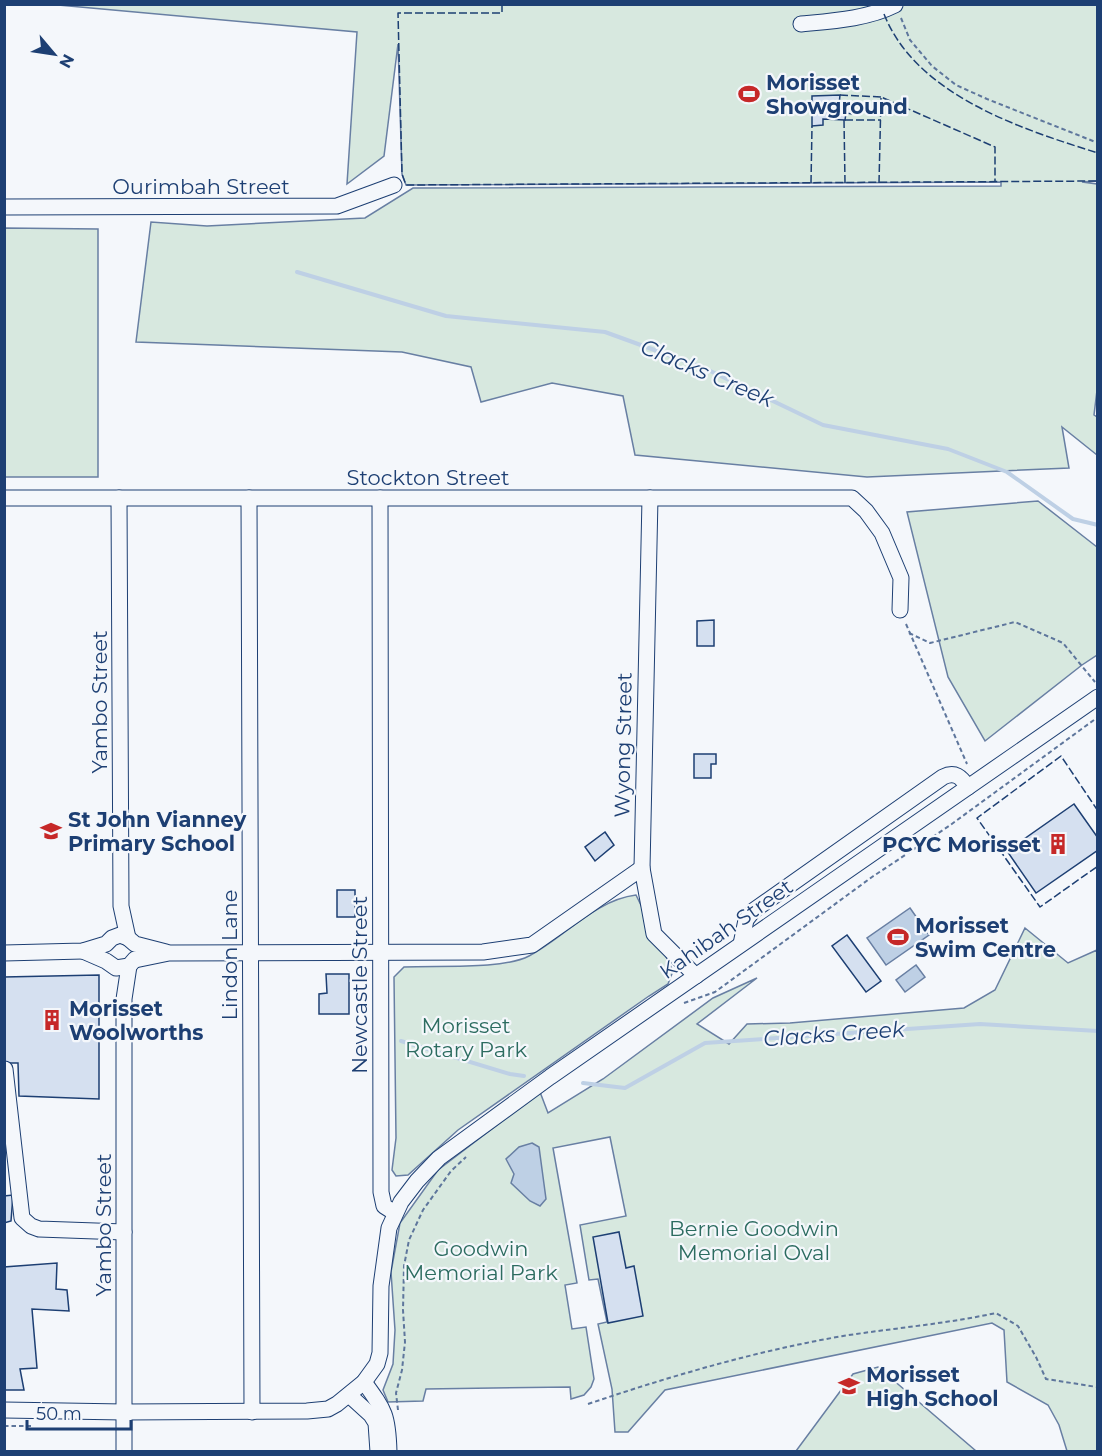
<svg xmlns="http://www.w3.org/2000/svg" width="1102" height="1456" font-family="Montserrat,sans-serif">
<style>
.green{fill:#d7e8df;stroke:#687fa3;stroke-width:1.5}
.water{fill:#bed0e5;stroke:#687fa3;stroke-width:1.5}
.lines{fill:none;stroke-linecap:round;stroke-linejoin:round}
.stream{stroke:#bed0e5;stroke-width:4}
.building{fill:#d5e0f0;stroke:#1d3f73;stroke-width:1.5}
.minor-casing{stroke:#1d3f73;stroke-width:17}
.path{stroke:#5e769c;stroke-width:2;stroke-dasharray:4.5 3;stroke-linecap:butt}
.minor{stroke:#f4f7fb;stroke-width:15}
.fence{stroke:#1d3f73;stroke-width:1.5;stroke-dasharray:8 3;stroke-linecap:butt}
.labels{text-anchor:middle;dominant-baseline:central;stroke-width:4.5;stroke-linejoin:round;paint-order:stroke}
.poi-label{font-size:21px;font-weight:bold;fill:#1d3f73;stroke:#f4f7fb;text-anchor:start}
.street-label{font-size:21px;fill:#1d3f73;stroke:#f4f7fb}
.park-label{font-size:21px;fill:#2c6c60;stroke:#f4f7fb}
.water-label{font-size:22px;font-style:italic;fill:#1d3f73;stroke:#f4f7fb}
</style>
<rect width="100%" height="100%" fill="#f4f7fb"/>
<g class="green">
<polygon points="58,5 1097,5 1097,181 1082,182 1097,184 1098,382 1094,415 1097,417 1097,455 1062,427 1069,468 867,477 635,455 623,396 552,383 481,402 471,367 402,352 136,342 151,222 207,226 365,218 413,188 1001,186 1001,182 406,185 402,174 398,44 384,156 347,184 357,32"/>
<polygon points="5,228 98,229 98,477 5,477"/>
<polygon points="1038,501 1097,547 1097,655 1082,665 985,741 948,677 907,512"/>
<path d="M636,895L673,971L668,984L649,996L458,1130L408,1175L396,1176L392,1170L396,1138L394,977L404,967C437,965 502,970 529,956C565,937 595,900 636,895Z"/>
<polygon points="1025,928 1068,963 1097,950 1097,1451 1067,1451 1059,1425 1048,1405 1007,1382 1004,1330 992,1323 665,1390 628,1432 615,1432 612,1389 598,1324 607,1322 598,1279 589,1280 580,1225 626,1216 610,1137 553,1148 577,1283 565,1285 572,1329 586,1327 594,1379 591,1387 584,1395 571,1399 570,1387 426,1389 423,1401 388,1402 383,1390 393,1364 395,1330 391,1272 400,1223 438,1170 540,1092 548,1113 603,1079 713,998 757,978 697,1024 729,1044 747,1024 790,1023 964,1008 995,990"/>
<polygon points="878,1367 976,1451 796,1451 853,1374"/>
</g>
<g class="water">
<polygon points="910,908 929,935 886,965 867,938"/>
<polygon points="916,965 925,977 905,992 896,980"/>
<polygon points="532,1143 539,1147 546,1199 540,1206 530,1201 511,1183 514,1174 506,1159 519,1147"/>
</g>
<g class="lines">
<g class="stream">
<polyline points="297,272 446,316 605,332 704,368 823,425 948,449 1007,472 1073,519 1098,525"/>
<polyline points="401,1041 510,1074 524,1076"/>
<polyline points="583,1083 625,1088 705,1043 980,1024 1098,1031"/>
</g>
</g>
<g class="building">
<polygon points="840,95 839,105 853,105 852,114 846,113 845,120 823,119 823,125 812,126 812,96"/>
<polygon points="714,620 714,646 697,646 697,621"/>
<polygon points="694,754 716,754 716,764 711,764 711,778 694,778"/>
<polygon points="1074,804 1098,838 1098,850 1036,893 1007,851"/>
<polygon points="605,832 614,845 595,861 585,847"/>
<rect x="337" y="890" width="18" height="27"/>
<polygon points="847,935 881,981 866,992 832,946"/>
<polygon points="326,974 349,974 349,1014 319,1014 319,994 327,993"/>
<polygon points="99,975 99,1099 19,1096 18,1063 4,1063 4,977"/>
<polygon points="13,1195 11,1221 4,1223 4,1196"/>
<polygon points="619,1232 626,1268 634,1266 643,1316 608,1323 593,1237"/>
<polygon points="57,1263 56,1289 67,1290 69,1311 32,1309 37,1368 20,1369 24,1390 4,1390 4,1267"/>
</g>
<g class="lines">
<defs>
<g id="minor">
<path d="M801,24C832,21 867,19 895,5"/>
<polyline points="4,207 337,206 394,185"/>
<polyline points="4,498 852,498 866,511 882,533 901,578 900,610"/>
<polyline points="119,498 121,906 128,938"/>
<polyline points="249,498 252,1412"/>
<polyline points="380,498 381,1192 384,1206 395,1213"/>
<polyline points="650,498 642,868 654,934 696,976"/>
<path d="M741,944L746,920L753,911L943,777C955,771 961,777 968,787"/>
<polyline points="83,951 106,961 116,968 129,966 135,959"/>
<polyline points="4,953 83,951 106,944 112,938 120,935 128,938 135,944 166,952"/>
<polyline points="135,960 169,953 483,952 532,945 642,868"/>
<polyline points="5,1069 22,1218 31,1226 39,1229 124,1232"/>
<path d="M364,1382C385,1411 388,1415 389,1452"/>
<polyline points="349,1395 371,1415 376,1423 378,1452"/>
<polyline points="4,1410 124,1412 307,1411 328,1409 337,1404 364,1382 377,1364 380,1353 381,1286 389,1228 401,1202 417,1181 439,1158 550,1077 1098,697"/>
<polyline points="124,1452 124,999 129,966"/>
</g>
</defs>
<use href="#minor" class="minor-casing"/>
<g class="path">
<polyline points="901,18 910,40 932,66 956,85 987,99 1098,143"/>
<polyline points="906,624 967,764"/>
<polyline points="909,633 930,643 1015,622 1063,643 1095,682"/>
<polyline points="684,1003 715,992 872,877 949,826 1098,717"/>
<path d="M588,1404C671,1376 756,1351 843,1336C894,1328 945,1324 996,1313L1018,1326L1036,1357L1046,1379L1097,1387"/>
<polyline points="398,1410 396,1393 402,1370 405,1342 403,1310 404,1266 409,1240 423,1210 451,1171 466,1157"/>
<polyline points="4,1426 34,1426"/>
</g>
<use href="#minor" class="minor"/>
<g class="fence">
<polyline points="502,4 502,13 398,13 402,174 406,185 1098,181"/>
<path d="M884,14C916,95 1021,129 1098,153"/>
<polyline points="840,95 881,97"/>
<polyline points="844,120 845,183"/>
<polyline points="845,120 881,120"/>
<polyline points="811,183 812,126"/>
<polyline points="879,183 881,97 995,147 995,182"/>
<polyline points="1098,811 1061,756 977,818 1040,907 1098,866"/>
</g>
</g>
<defs>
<symbol id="stadium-bare" viewBox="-9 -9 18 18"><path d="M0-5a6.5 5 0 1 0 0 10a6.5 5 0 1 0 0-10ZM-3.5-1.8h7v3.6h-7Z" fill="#c62828" stroke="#f4f7fb" stroke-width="2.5" paint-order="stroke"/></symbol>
<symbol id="school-bare" viewBox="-9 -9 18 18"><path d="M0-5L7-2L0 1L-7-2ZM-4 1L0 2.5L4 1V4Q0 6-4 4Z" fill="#c62828" stroke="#f4f7fb" stroke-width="2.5" paint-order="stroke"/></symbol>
<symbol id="building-bare" viewBox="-9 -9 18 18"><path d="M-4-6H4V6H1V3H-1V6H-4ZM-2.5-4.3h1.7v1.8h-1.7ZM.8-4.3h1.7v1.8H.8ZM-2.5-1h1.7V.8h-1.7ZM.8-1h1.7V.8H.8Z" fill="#c62828" stroke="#f4f7fb" stroke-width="2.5" paint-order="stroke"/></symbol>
</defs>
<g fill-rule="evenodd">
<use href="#stadium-bare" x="734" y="79" width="30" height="30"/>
<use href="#school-bare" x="36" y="816" width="30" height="30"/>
<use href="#building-bare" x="1043" y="829" width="30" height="30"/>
<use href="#stadium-bare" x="883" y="922" width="30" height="30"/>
<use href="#building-bare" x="37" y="1005" width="30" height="30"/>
<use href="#school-bare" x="834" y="1371" width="30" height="30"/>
</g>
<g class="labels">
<g class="poi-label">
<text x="766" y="82">Morisset<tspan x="766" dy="24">Showground</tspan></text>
<text x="68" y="819">St John Vianney<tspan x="68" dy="24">Primary School</tspan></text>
<text x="1041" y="844" text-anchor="end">PCYC Morisset</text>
<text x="915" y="925">Morisset<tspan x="915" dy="24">Swim Centre</tspan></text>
<text x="69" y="1008">Morisset<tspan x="69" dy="24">Woolworths</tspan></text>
<text x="866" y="1374">Morisset<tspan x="866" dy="24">High School</tspan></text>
</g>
<g class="street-label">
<text x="201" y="186">Ourimbah Street</text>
<text x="428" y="477">Stockton Street</text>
<text transform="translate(99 702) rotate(-90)">Yambo Street</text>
<text transform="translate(623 745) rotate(-89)">Wyong Street</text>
<text transform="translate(726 929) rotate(-35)">Kahibah Street</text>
<text transform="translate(229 955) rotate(-90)">Lindon Lane</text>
<text transform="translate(359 985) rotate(-90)">Newcastle Street</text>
<text transform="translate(103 1225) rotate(-90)">Yambo Street</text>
</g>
<g class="park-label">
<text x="466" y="1025">Morisset<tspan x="466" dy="24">Rotary Park</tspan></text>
<text x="754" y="1228">Bernie Goodwin<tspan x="754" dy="24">Memorial Oval</tspan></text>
<text x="481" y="1248">Goodwin<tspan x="481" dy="24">Memorial Park</tspan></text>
</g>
<g class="water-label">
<text transform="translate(707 373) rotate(23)">Clacks Creek</text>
<text transform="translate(834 1034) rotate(-4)">Clacks Creek</text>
</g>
</g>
<rect width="1102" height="1456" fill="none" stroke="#1d3f73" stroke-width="12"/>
<g transform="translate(54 54) rotate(119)" stroke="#f4f7fb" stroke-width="4.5" paint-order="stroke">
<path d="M0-4.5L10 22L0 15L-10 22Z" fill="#1d3f73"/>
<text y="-9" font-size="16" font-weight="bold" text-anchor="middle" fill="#1d3f73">N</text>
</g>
<path d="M27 1420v9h104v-9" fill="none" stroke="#1d3f73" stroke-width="3"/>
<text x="36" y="1420" font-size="18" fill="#1d3f73" stroke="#f4f7fb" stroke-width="4.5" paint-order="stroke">50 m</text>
</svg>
